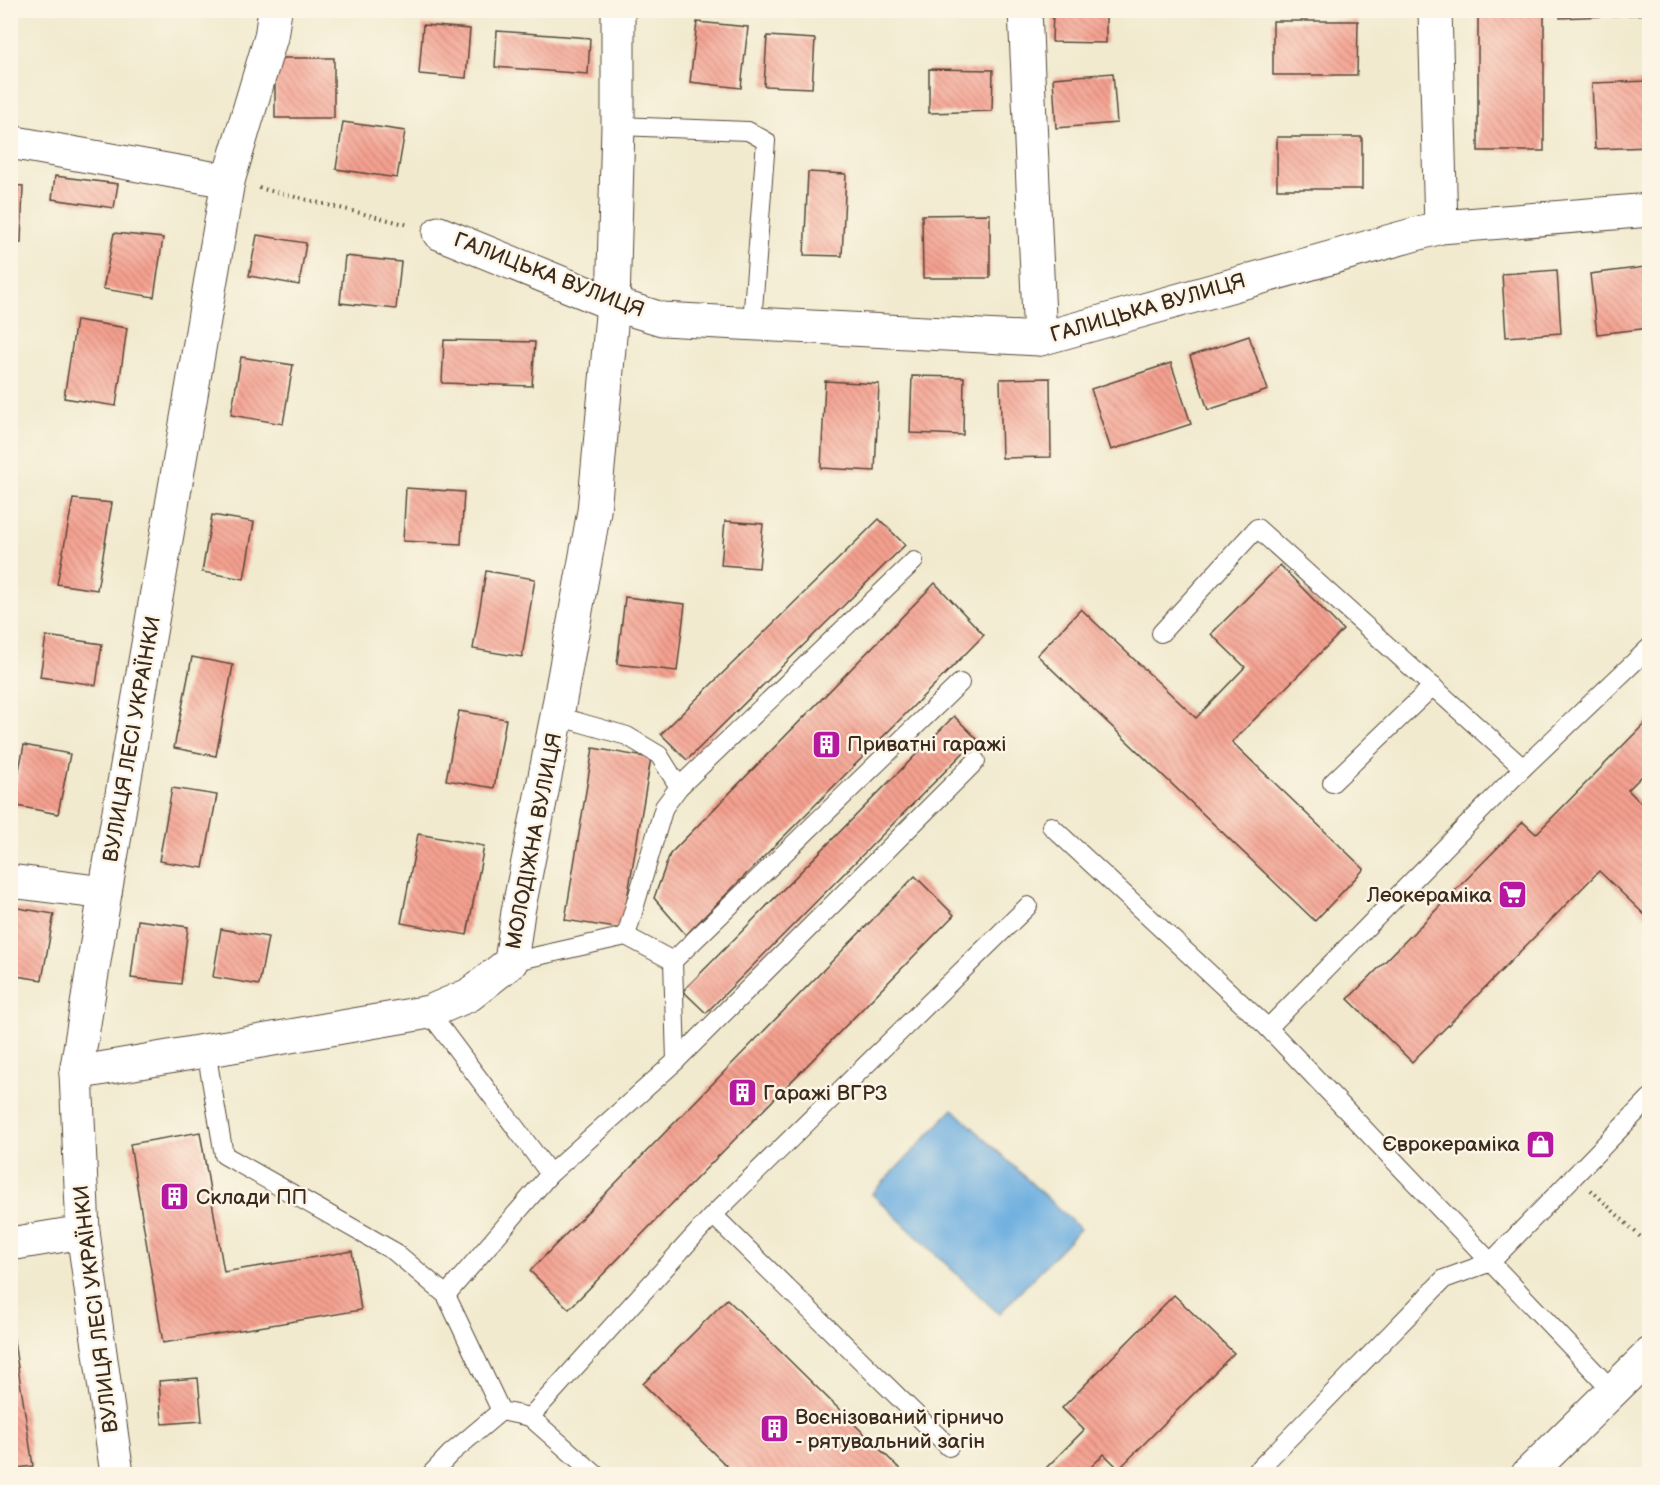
<svg xmlns="http://www.w3.org/2000/svg" width="1660" height="1485" font-family="'Balsamiq Sans',sans-serif">
<style>
.water{fill:#6caee0;stroke:#546c7f;stroke-width:1.5}
.building{fill:url(#building-back-hatch)}
.lines{fill:none;stroke-linecap:round;stroke-linejoin:round}
.lane-casing{stroke:#564739;stroke-width:20}
.street-casing{stroke:#564739;stroke-width:35}
.primary-casing{stroke:#564739;stroke-width:35}
.path{stroke:#564739;stroke-width:4;stroke-dasharray:1.5 4.5;stroke-linecap:butt}
.lane{stroke:#fff;stroke-width:18}
.street{stroke:#fff;stroke-width:33}
.primary{stroke:#fff;stroke-width:33}
.labels{text-anchor:middle;dominant-baseline:central;stroke-width:5;stroke-linejoin:round;paint-order:stroke}
.street-label{font-size:21px;fill:#3b2a1e;stroke:#fcf5e5}
.poi-label{font-size:21px;fill:#3b2a1e;stroke:#fcf5e5;text-anchor:start}
</style>
<defs>
<pattern id="building-back-hatch" width="6" height="6" patternUnits="userSpaceOnUse" patternTransform="scale(1.5)"><rect width="6" height="6" fill="#f5a090"/><path d="M-1 5l2 2M0 0l6 6M5-1l2 2" fill="none" stroke="#c88375"/></pattern>
</defs>
<rect width="100%" height="100%" fill="#fcf5e5"/>
<filter id="ink" filterUnits="userSpaceOnUse"><feTurbulence type="fractalNoise" baseFrequency=".0167" numOctaves="2"/><feDisplacementMap in="SourceGraphic" scale="12" xChannelSelector="R" yChannelSelector="G"/><feConvolveMatrix kernelMatrix="1 2 1 2 8 2 1 2 1" color-interpolation-filters="sRGB"/></filter>
<filter id="wash" filterUnits="userSpaceOnUse"><feTurbulence type="fractalNoise" baseFrequency=".008" numOctaves="4" result="noise"/><feDisplacementMap in="SourceGraphic" scale="24" xChannelSelector="R" yChannelSelector="G"/><feGaussianBlur stdDeviation="1.35" result="paint"/><feColorMatrix in="noise" values="0 0 0 0 0 0 0 0 0 0 0 0 0 0 0 0 0 1.4 0 .05"/><feComposite in="paint" operator="in"/></filter>
<g filter="url(#wash)">
<rect width="100%" height="100%" fill="#f1eacf"/>
<polygon class="water" points="953,1109 1080,1229 999,1314 872,1194"/>
<g id="blocks">
<g class="building">
<polygon points="1053,10 1106,10 1106,43 1052,42"/>
<rect x="1478" y="10" width="66" height="141"/>
<polygon points="1560,10 1650,10 1650,14 1560,18"/>
<polygon points="1273,21 1358,21 1357,75 1273,75"/>
<polygon points="697,22 748,27 741,88 690,82"/>
<polygon points="423,25 470,29 466,78 419,74"/>
<polygon points="497,31 590,38 588,74 495,67"/>
<polygon points="767,36 815,39 812,88 764,86"/>
<rect x="275" y="58" width="59" height="60"/>
<polygon points="929,69 993,70 992,111 929,113"/>
<polygon points="1113,73 1117,123 1056,128 1053,78"/>
<polygon points="1650,81 1650,147 1595,149 1592,83"/>
<polygon points="343,122 405,131 397,178 336,169"/>
<rect x="1277" y="137" width="85" height="52"/>
<polygon points="808,172 846,174 842,256 804,255"/>
<polygon points="55,176 118,184 114,208 52,199"/>
<polygon points="10,185 23,186 21,243 10,243"/>
<polygon points="990,214 990,278 923,278 922,215"/>
<polygon points="114,233 163,238 154,297 103,289"/>
<polygon points="257,235 306,243 299,285 249,276"/>
<polygon points="345,256 401,262 396,309 340,303"/>
<polygon points="1645,267 1650,308 1650,328 1597,334 1590,274"/>
<polygon points="1557,270 1561,333 1506,337 1502,274"/>
<polygon points="76,320 127,328 116,406 64,398"/>
<polygon points="1249,336 1268,390 1208,410 1190,356"/>
<polygon points="444,340 535,342 532,386 442,383"/>
<polygon points="241,357 293,365 283,424 231,415"/>
<polygon points="1171,363 1191,424 1111,450 1091,389"/>
<polygon points="912,376 964,377 963,435 910,433"/>
<polygon points="1050,378 1051,457 1002,458 1000,379"/>
<polygon points="825,381 879,384 875,471 821,468"/>
<polygon points="406,488 464,492 461,544 403,541"/>
<polygon points="73,499 112,503 97,590 57,584"/>
<polygon points="212,515 254,522 244,579 202,572"/>
<polygon points="879,519 905,545 687,760 661,734"/>
<polygon points="725,521 763,524 759,568 721,565"/>
<polygon points="1280,565 1343,630 1232,742 1364,869 1315,921 1037,655 1081,609 1196,718 1245,667 1211,634"/>
<polygon points="486,571 535,579 522,657 473,649"/>
<polygon points="935,583 984,635 686,935 654,898 670,854"/>
<polygon points="625,597 685,604 677,671 617,664"/>
<polygon points="46,636 102,644 96,685 40,677"/>
<polygon points="192,657 233,665 216,756 174,748"/>
<polygon points="459,711 506,719 494,788 446,780"/>
<polygon points="954,716 977,739 706,1013 683,991"/>
<polygon points="1650,718 1650,768 1628,790 1650,812 1650,920 1599,871 1412,1062 1348,999 1523,822 1536,834"/>
<polygon points="24,745 70,754 58,814 12,805"/>
<polygon points="593,748 651,758 622,929 565,920"/>
<polygon points="172,788 217,795 203,868 159,861"/>
<polygon points="418,834 484,846 467,935 401,923"/>
<polygon points="915,876 954,915 569,1309 530,1271"/>
<polygon points="12,907 54,914 42,980 10,975 10,917"/>
<polygon points="138,920 188,927 181,984 131,978"/>
<polygon points="221,929 268,937 259,985 213,977"/>
<polygon points="200,1132 224,1272 352,1251 361,1310 163,1343 130,1144"/>
<polygon points="1174,1295 1234,1353 1119,1469 1104,1454 1084,1474 1040,1474 1084,1430 1062,1408"/>
<polygon points="727,1299 905,1474 735,1474 643,1384"/>
<polygon points="12,1328 33,1466 10,1469 10,1329"/>
<polygon points="198,1378 202,1421 162,1424 159,1381"/>
</g>
</g>
</g>
<g filter="url(#ink)">
<use href="#blocks" fill-opacity="0" stroke="#564739" stroke-width="1.5"/>
<g class="lines">
<defs>
<g id="lane">
<polyline points="618,126 748,131 766,141 752,322"/>
<polyline points="1161,633 1257,528 1523,768"/>
<polyline points="557,716 627,736 659,755 679,787"/>
<polyline points="1332,783 1433,686"/>
<polyline points="1051,826 1268,1028 1613,1391"/>
<polyline points="626,936 664,807 679,787 914,561"/>
<polyline points="511,962 626,936 673,961"/>
<polyline points="429,1012 550,1174 446,1295"/>
<polyline points="1268,1028 1523,768 1650,647"/>
<polyline points="206,1051 224,1155 395,1252 446,1295 501,1411 530,1417 595,1474"/>
<polyline points="676,1061 976,761"/>
<polyline points="550,1174 676,1061 673,961 960,683"/>
<polyline points="713,1215 949,1447"/>
<polyline points="530,1417 713,1215 1028,906"/>
<polyline points="431,1474 450,1454 501,1411"/>
<polyline points="1254,1474 1444,1279 1491,1262 1650,1098"/>
</g>
<g id="street">
<polyline points="1025,10 1040,339"/>
<polyline points="1435,10 1441,227"/>
<polyline points="10,142 228,181"/>
<polyline points="439,233 613,304 662,319 1040,339 1441,227 1650,210"/>
<polyline points="10,881 105,893"/>
<polyline points="76,1073 429,1012 469,995 511,962 518,912 557,716 594,511 613,304 618,126 618,10"/>
<polyline points="10,1244 83,1232"/>
<polyline points="117,1474 83,1232 76,1073 105,893 228,181 271,37 275,10"/>
</g>
<polyline id="primary" points="1528,1474 1650,1354"/>
</defs>
<use href="#lane" class="lane-casing"/>
<use href="#street" class="street-casing"/>
<use href="#primary" class="primary-casing"/>
<g class="path">
<polyline points="259,188 409,225"/>
<polyline points="1591,1190 1650,1246"/>
</g>
<use href="#lane" class="lane"/>
<use href="#street" class="street"/>
<use href="#primary" class="primary"/>
</g>
</g>
<defs>
<symbol id="building-square" viewBox="-11 -11 22 22"><rect x="-9" y="-9" width="18" height="18" rx="4" fill="#b5179e" stroke="#fcf5e5"/><path d="M-4-6H4V6H1V3H-1V6H-4ZM-2.5-4.3h1.7v1.8h-1.7ZM.8-4.3h1.7v1.8H.8ZM-2.5-1h1.7V.8h-1.7ZM.8-1h1.7V.8H.8Z" fill="#fff"/></symbol>
<symbol id="supermarket-square" viewBox="-11 -11 22 22"><rect x="-9" y="-9" width="18" height="18" rx="4" fill="#b5179e" stroke="#fcf5e5"/><path d="M-6-5.5h2.5l.6 2H6L4.5 2H-2.5L-4.4-4H-6ZM-1.5 3.2a1.3 1.3 0 1 0 .1 0ZM3 3.2a1.3 1.3 0 1 0 .1 0Z" fill="#fff"/></symbol>
<symbol id="shop-square" viewBox="-11 -11 22 22"><rect x="-9" y="-9" width="18" height="18" rx="4" fill="#b5179e" stroke="#fcf5e5"/><path d="M-5-2.5h2.3a2.7 3.5 0 0 1 5.4 0H5L5.5 6h-11ZM-1.5-2.5h3a1.5 2.3 0 0 0-3 0Z" fill="#fff"/></symbol>
</defs>
<g fill-rule="evenodd">
<use href="#building-square" x="810" y="728" width="33" height="33"/>
<use href="#supermarket-square" x="1496" y="878" width="33" height="33"/>
<use href="#building-square" x="726" y="1076" width="33" height="33"/>
<use href="#shop-square" x="1524" y="1128" width="33" height="33"/>
<use href="#building-square" x="158" y="1180" width="33" height="33"/>
<use href="#building-square" x="758" y="1412" width="33" height="33"/>
</g>
<g class="labels">
<g class="street-label">
<text transform="translate(549 275) rotate(21)">ГАЛИЦЬКА ВУЛИЦЯ</text>
<text transform="translate(1148 308) rotate(-16)">ГАЛИЦЬКА ВУЛИЦЯ</text>
<text transform="translate(132 739) rotate(-80)">ВУЛИЦЯ ЛЕСІ УКРАЇНКИ</text>
<text transform="translate(534 841) rotate(-79)">МОЛОДІЖНА ВУЛИЦЯ</text>
<text transform="translate(96 1309) rotate(-97)">ВУЛИЦЯ ЛЕСІ УКРАЇНКИ</text>
</g>
<g class="poi-label">
<text x="847" y="744">Приватні гаражі</text>
<text x="1492" y="895" text-anchor="end">Леокераміка</text>
<text x="763" y="1093">Гаражі ВГРЗ</text>
<text x="1520" y="1144" text-anchor="end">Єврокераміка</text>
<text x="196" y="1197">Склади ПП</text>
<text x="795" y="1417">Воєнізований гірничо<tspan x="795" dy="24">- рятувальний загін</tspan></text>
</g>
</g>
<rect width="1660" height="1485" fill="none" stroke="#fcf5e5" stroke-width="36"/>
</svg>
